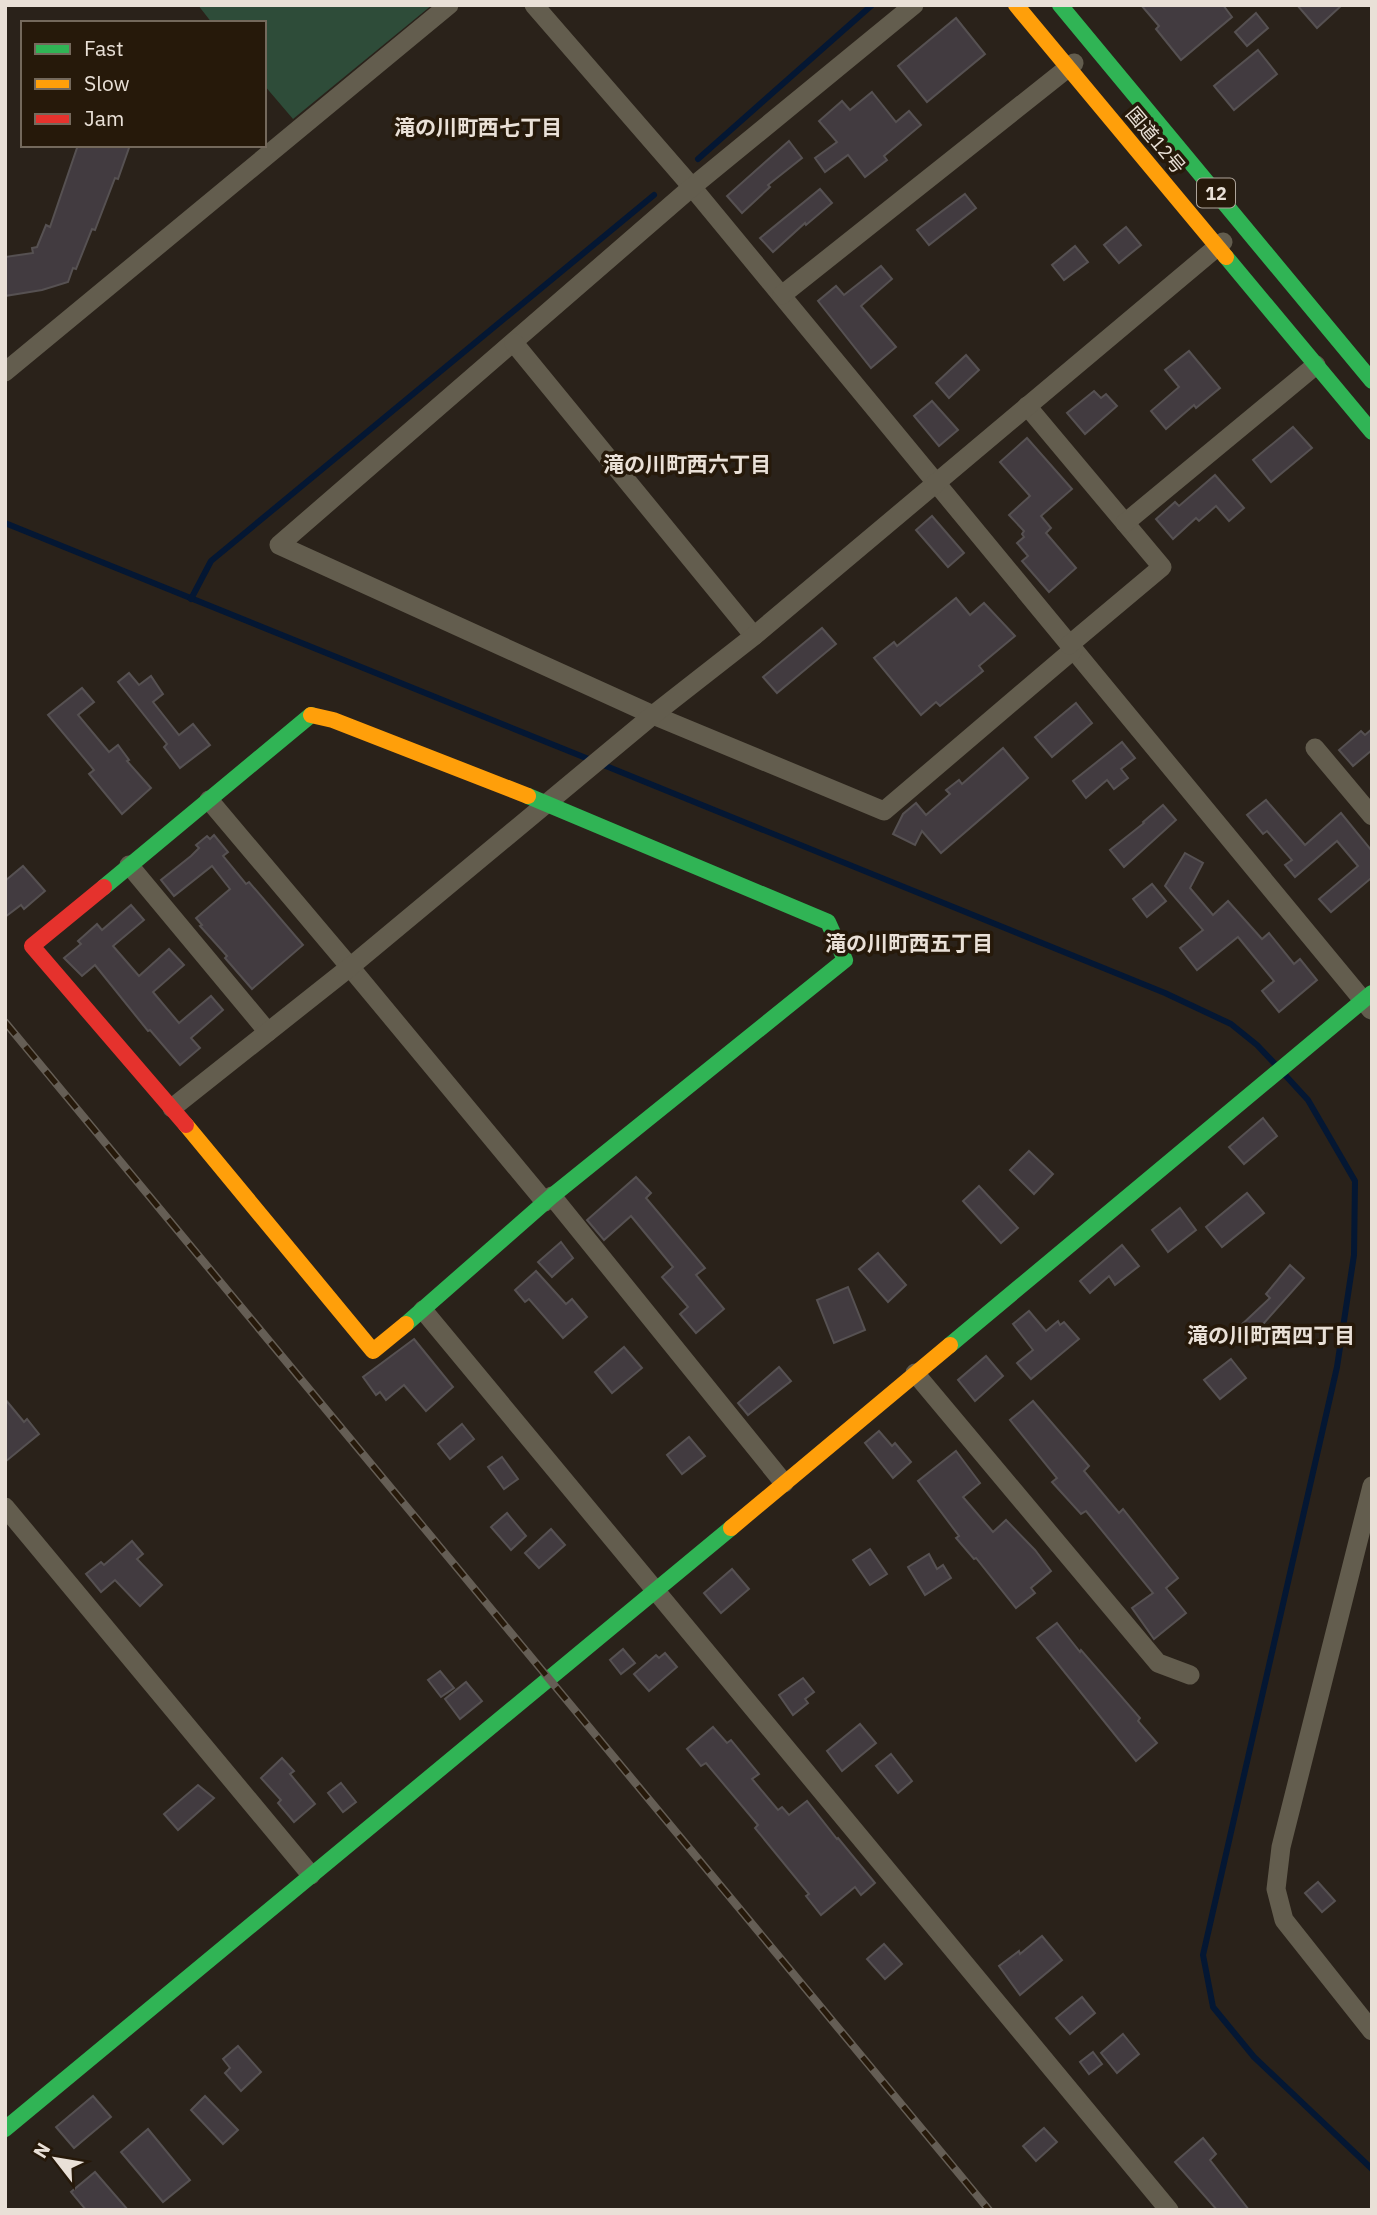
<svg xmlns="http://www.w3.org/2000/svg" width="1377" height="2215" font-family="'IBM Plex Sans','Noto Sans JP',sans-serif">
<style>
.green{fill:#2e4c39}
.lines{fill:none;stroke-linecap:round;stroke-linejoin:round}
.stream{stroke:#041733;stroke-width:6}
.building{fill:#423b40;stroke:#565152;stroke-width:2}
.street{stroke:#635d4e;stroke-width:19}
.fast{stroke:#30b455;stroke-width:16}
.slow{stroke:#ff9f0a;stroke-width:16}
.jam{stroke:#e5322d;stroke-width:16}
.rail-casing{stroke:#655e55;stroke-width:8}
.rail{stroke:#26190a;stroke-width:5;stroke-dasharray:16;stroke-linecap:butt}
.labels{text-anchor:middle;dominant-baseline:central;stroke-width:7;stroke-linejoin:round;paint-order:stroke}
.shield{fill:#26190a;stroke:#aea49a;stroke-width:2}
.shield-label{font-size:18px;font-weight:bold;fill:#e9e0d7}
.street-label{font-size:19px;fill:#e9e0d7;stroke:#26190a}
.neighbourhood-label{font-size:21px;font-weight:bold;fill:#e9e0d7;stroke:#26190a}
</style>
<rect width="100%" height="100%" fill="#2a221a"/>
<polygon class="green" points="198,5 432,5 293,119 264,85 264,23 212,23"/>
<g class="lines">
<g class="stream">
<polyline points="698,159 872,5"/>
<polyline points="5,523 591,760"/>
<polyline points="191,599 211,561 654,195"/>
<polyline points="601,764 1165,993 1231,1024 1257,1045 1275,1064"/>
<polyline points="1285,1075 1308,1100 1355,1181 1354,1255 1337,1367 1203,1955 1213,2007 1254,2057 1372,2169"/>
</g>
</g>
<g class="building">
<polygon points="1141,5 1223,5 1232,17 1181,60 1156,29 1159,26"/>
<polygon points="1297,5 1342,5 1317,28"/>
<polygon points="1256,13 1268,28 1247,46 1235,32"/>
<polygon points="956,18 985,54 927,102 898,66"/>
<polygon points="1258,50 1277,74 1234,110 1214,86"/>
<polygon points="872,92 896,122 909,111 921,125 884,156 887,160 865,177 848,155 825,172 815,158 837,142 819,121 842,101 850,110"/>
<polygon points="789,141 802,158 768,185 770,187 742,213 727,196"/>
<polygon points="78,145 130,145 118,179 115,178 95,230 92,229 76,269 73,268 68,282 42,290 5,296 5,257 33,253 32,248 37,247 46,225 50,227"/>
<polygon points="820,189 832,203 806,225 805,223 773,252 760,238"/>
<polygon points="965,194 976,208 929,245 917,230"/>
<polygon points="1126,227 1141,245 1119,263 1104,245"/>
<polygon points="1075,246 1088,262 1064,280 1052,265"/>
<polygon points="881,266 892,279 861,306 896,347 871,368 818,301 836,286 844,295"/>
<polygon points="1189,351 1220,388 1196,408 1194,405 1166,429 1151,411 1179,387 1165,370"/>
<polygon points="966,355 979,370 949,398 936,383"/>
<polygon points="1094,391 1101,398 1106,394 1117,406 1085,434 1067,413"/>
<polygon points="932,401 958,430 939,446 914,416"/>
<polygon points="1293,427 1312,448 1271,482 1253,460"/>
<polygon points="1027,438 1072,489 1041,516 1051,528 1046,533 1076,568 1049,592 1022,561 1028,556 1017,543 1024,537 1022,534 1024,531 1009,515 1030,496 1000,462"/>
<polygon points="1215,475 1244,508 1229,521 1216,506 1199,521 1196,518 1173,539 1156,519 1175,502 1179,506"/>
<polygon points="932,516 964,553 948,567 916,530"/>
<polygon points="956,598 970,615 984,603 1015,636 979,666 983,671 940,706 936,702 921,715 874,658 894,642 897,646"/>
<polygon points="822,628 836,644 777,693 763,677"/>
<polygon points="129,673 139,685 151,676 163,694 153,702 179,735 193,724 210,745 180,768 164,747 167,744 118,682"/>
<polygon points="82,688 94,702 78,715 109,752 118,745 129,760 127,761 151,788 122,814 89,774 94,770 48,715"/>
<polygon points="1076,703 1092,723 1052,757 1035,737"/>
<polygon points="1372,729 1372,750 1353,766 1339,750 1361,731 1365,735"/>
<polygon points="1122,742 1135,758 1121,769 1128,778 1114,789 1107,780 1086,798 1073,781"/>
<polygon points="1003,748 1028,778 941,853 922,831 915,845 893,834 903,814 916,803 926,815 950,794 946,790 959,780 962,784"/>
<polygon points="1266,800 1305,845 1341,813 1372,851 1372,881 1370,879 1331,912 1319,899 1358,866 1337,841 1295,877 1285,865 1292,860 1267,831 1263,834 1247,815"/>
<polygon points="1163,805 1176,820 1124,867 1110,850 1144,823 1143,822"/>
<polygon points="214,835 228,852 223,856 246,884 249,882 303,945 252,989 225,958 227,956 200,926 202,925 196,918 230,889 212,866 174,896 161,880 191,856 199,848 196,845 207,836 210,839"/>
<polygon points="1185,853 1203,863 1190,888 1213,915 1228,901 1262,939 1269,933 1294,964 1300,959 1317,980 1279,1012 1262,991 1274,981 1238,937 1197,970 1180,948 1203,930 1165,886"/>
<polygon points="23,866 45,891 24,909 21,905 5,917 5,881"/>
<polygon points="1152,884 1166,901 1147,917 1133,899"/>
<polygon points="131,905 144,920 113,946 139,976 169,949 184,965 153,992 179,1023 211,996 223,1010 191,1038 200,1048 180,1065 150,1030 148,1031 95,965 82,976 64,958 81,944 78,941 97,924 102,930"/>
<polygon points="1263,1118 1277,1136 1244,1164 1229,1147"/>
<polygon points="1029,1151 1053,1174 1034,1194 1010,1170"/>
<polygon points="636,1177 651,1193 646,1198 705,1268 696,1275 724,1309 696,1333 680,1314 688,1307 662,1277 673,1267 631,1216 604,1240 587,1220"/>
<polygon points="979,1186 1018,1228 1001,1243 963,1201"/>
<polygon points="1247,1193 1264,1213 1222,1247 1206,1227"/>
<polygon points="1180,1208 1196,1230 1168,1252 1152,1230"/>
<polygon points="561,1242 573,1258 552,1277 538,1262"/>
<polygon points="1122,1245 1139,1266 1115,1285 1109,1276 1090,1293 1080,1281"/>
<polygon points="878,1253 906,1285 888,1302 859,1269"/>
<polygon points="1290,1265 1304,1278 1249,1340 1237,1329 1270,1298 1266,1294"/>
<polygon points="536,1271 566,1304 572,1299 587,1317 563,1338 529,1299 525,1302 515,1290"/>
<polygon points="848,1287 865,1330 834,1343 817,1300"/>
<polygon points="1029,1311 1046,1331 1058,1321 1060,1325 1064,1322 1079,1339 1031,1379 1017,1363 1033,1350 1013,1324"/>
<polygon points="414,1339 453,1387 426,1411 404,1385 386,1400 380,1392 376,1395 363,1377"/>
<polygon points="624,1347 642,1368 612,1393 595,1372"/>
<polygon points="986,1356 1003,1376 975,1401 958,1380"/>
<polygon points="1231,1359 1246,1378 1220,1399 1204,1380"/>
<polygon points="779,1367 791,1381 748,1415 738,1403"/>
<polygon points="5,1399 24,1422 27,1419 39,1434 5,1462"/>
<polygon points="1033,1401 1089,1466 1084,1471 1119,1513 1123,1509 1178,1578 1166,1588 1186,1613 1154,1639 1132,1608 1153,1593 1086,1511 1081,1514 1052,1482 1057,1478 1010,1420"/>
<polygon points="462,1424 474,1439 450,1459 438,1444"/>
<polygon points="879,1431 892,1446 895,1443 911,1462 893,1478 865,1443"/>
<polygon points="689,1437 705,1456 682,1474 667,1455"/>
<polygon points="956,1451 980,1483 963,1497 993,1532 1006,1520 1035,1550 1051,1571 1031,1588 1035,1593 1016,1608 976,1558 974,1559 956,1538 959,1536 918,1481"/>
<polygon points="502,1457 518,1479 504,1489 488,1467"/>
<polygon points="507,1513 526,1536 511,1550 491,1527"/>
<polygon points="551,1529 565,1545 539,1568 525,1553"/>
<polygon points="132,1541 143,1554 137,1559 162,1585 140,1606 115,1580 101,1592 86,1574 101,1562 104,1565"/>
<polygon points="870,1549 887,1574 870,1585 853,1560"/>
<polygon points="929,1554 937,1569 943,1565 951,1578 925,1595 908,1567"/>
<polygon points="732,1569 749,1589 721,1613 704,1593"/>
<polygon points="1057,1623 1080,1652 1081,1650 1140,1718 1138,1721 1157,1743 1136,1761 1037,1638"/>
<polygon points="623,1649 635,1663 621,1674 610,1660"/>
<polygon points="665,1653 677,1667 649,1691 634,1674 656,1655 659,1658"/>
<polygon points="440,1671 454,1688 441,1697 428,1680"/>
<polygon points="803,1678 814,1692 805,1699 808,1703 793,1715 779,1695"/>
<polygon points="466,1682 482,1701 460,1719 445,1699"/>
<polygon points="860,1724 876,1743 842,1771 827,1751"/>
<polygon points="713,1727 727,1743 731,1740 759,1774 752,1779 778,1810 782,1807 789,1815 807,1801 837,1839 838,1838 875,1883 861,1895 855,1887 821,1915 806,1896 809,1894 755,1828 758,1825 706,1763 701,1766 687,1749"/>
<polygon points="891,1754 912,1781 898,1793 876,1766"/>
<polygon points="282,1758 294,1771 290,1774 315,1804 294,1822 278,1803 281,1800 261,1778"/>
<polygon points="341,1783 356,1802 343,1812 328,1793"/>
<polygon points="198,1785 214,1798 178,1830 164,1814"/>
<polygon points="1318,1882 1335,1901 1322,1912 1305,1893"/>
<polygon points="1042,1936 1062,1960 1020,1995 999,1966 1019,1951 1020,1954"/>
<polygon points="884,1944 902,1964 885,1979 867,1959"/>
<polygon points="1082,1997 1095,2013 1070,2034 1056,2018"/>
<polygon points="1123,2034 1139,2054 1117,2073 1101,2053"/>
<polygon points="238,2046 261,2072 241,2091 225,2073 230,2068 223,2059"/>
<polygon points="1093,2052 1102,2064 1089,2074 1080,2062"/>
<polygon points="93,2096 111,2117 74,2148 56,2127"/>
<polygon points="205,2096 238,2130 223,2144 191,2110"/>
<polygon points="1044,2128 1057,2142 1036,2161 1023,2146"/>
<polygon points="148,2129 190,2180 163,2202 121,2152"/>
<polygon points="1203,2138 1216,2154 1210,2160 1249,2210 1217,2210 1175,2162"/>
<polygon points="95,2172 128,2210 86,2210 71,2192"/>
</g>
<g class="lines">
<g class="street">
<polyline points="534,5 692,187 1371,1010"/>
<polyline points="914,5 692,187 279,545 653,715 884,811 1073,650"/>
<polyline points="782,295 1074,63"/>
<polyline points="514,343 754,636"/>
<polyline points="5,372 449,5"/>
<polyline points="1027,406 1162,567 1069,645"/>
<polyline points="1125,523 1316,365"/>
<polyline points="1315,748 1372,816"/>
<polyline points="209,800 350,967 545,1202"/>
<polyline points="129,865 268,1032"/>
<polyline points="172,1108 350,967 653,715 754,636 1223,242"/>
<polyline points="552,1196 784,1483"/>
<polyline points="423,1310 1169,2210"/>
<polyline points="915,1373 1158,1663 1190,1675"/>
<polyline points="1372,1486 1281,1847 1276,1889 1284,1920 1372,2031"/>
<polyline points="5,1507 311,1875"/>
</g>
<g class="fast">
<polyline points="1060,5 1372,381"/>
<polyline points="1226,257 1372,432"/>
<polyline points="104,887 311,715"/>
<polyline points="406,1324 552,1196 845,960 828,922 528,796"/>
<polyline points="950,1345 1372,993"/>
<polyline points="5,2129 731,1528"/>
</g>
<g class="slow">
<polyline points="1016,5 1226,257"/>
<polyline points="311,715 333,720 528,796"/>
<polyline points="186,1125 373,1351 406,1324"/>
<polyline points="731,1528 950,1345"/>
</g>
<polyline class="jam" points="104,887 32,946 186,1125"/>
<defs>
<polyline id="rail" points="5,1022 989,2210"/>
</defs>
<use href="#rail" class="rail-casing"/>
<use href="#rail" class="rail"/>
</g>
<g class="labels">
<rect class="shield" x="1197" y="178.5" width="38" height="29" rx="5"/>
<g class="shield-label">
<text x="1216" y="193">12</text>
</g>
<g class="street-label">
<text transform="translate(1156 140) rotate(50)">国道12号</text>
</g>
<g class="neighbourhood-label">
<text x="478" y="127">滝の川町西七丁目</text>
<text x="687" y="464">滝の川町西六丁目</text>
<text x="909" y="943">滝の川町西五丁目</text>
<text x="1271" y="1335">滝の川町西四丁目</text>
</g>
</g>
<rect width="1377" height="2215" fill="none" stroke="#e9e0d7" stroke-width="14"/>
<rect x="21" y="21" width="245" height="126" fill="#26190a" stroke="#74695c" stroke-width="2"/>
<rect x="35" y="44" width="35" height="10" fill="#30b455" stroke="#74695c" stroke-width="2"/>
<text x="84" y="56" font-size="21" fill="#e9e0d7">Fast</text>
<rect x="35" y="79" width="35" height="10" fill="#ff9f0a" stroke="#74695c" stroke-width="2"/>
<text x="84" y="91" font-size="21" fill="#e9e0d7">Slow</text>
<rect x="35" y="114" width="35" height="10" fill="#e5322d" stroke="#74695c" stroke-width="2"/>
<text x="84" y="126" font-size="21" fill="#e9e0d7">Jam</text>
<g transform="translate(56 2159) rotate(301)" stroke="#26190a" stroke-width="5" paint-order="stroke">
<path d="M0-5L12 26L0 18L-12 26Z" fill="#e9e0d7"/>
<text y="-10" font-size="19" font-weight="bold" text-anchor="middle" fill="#e9e0d7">N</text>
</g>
</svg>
